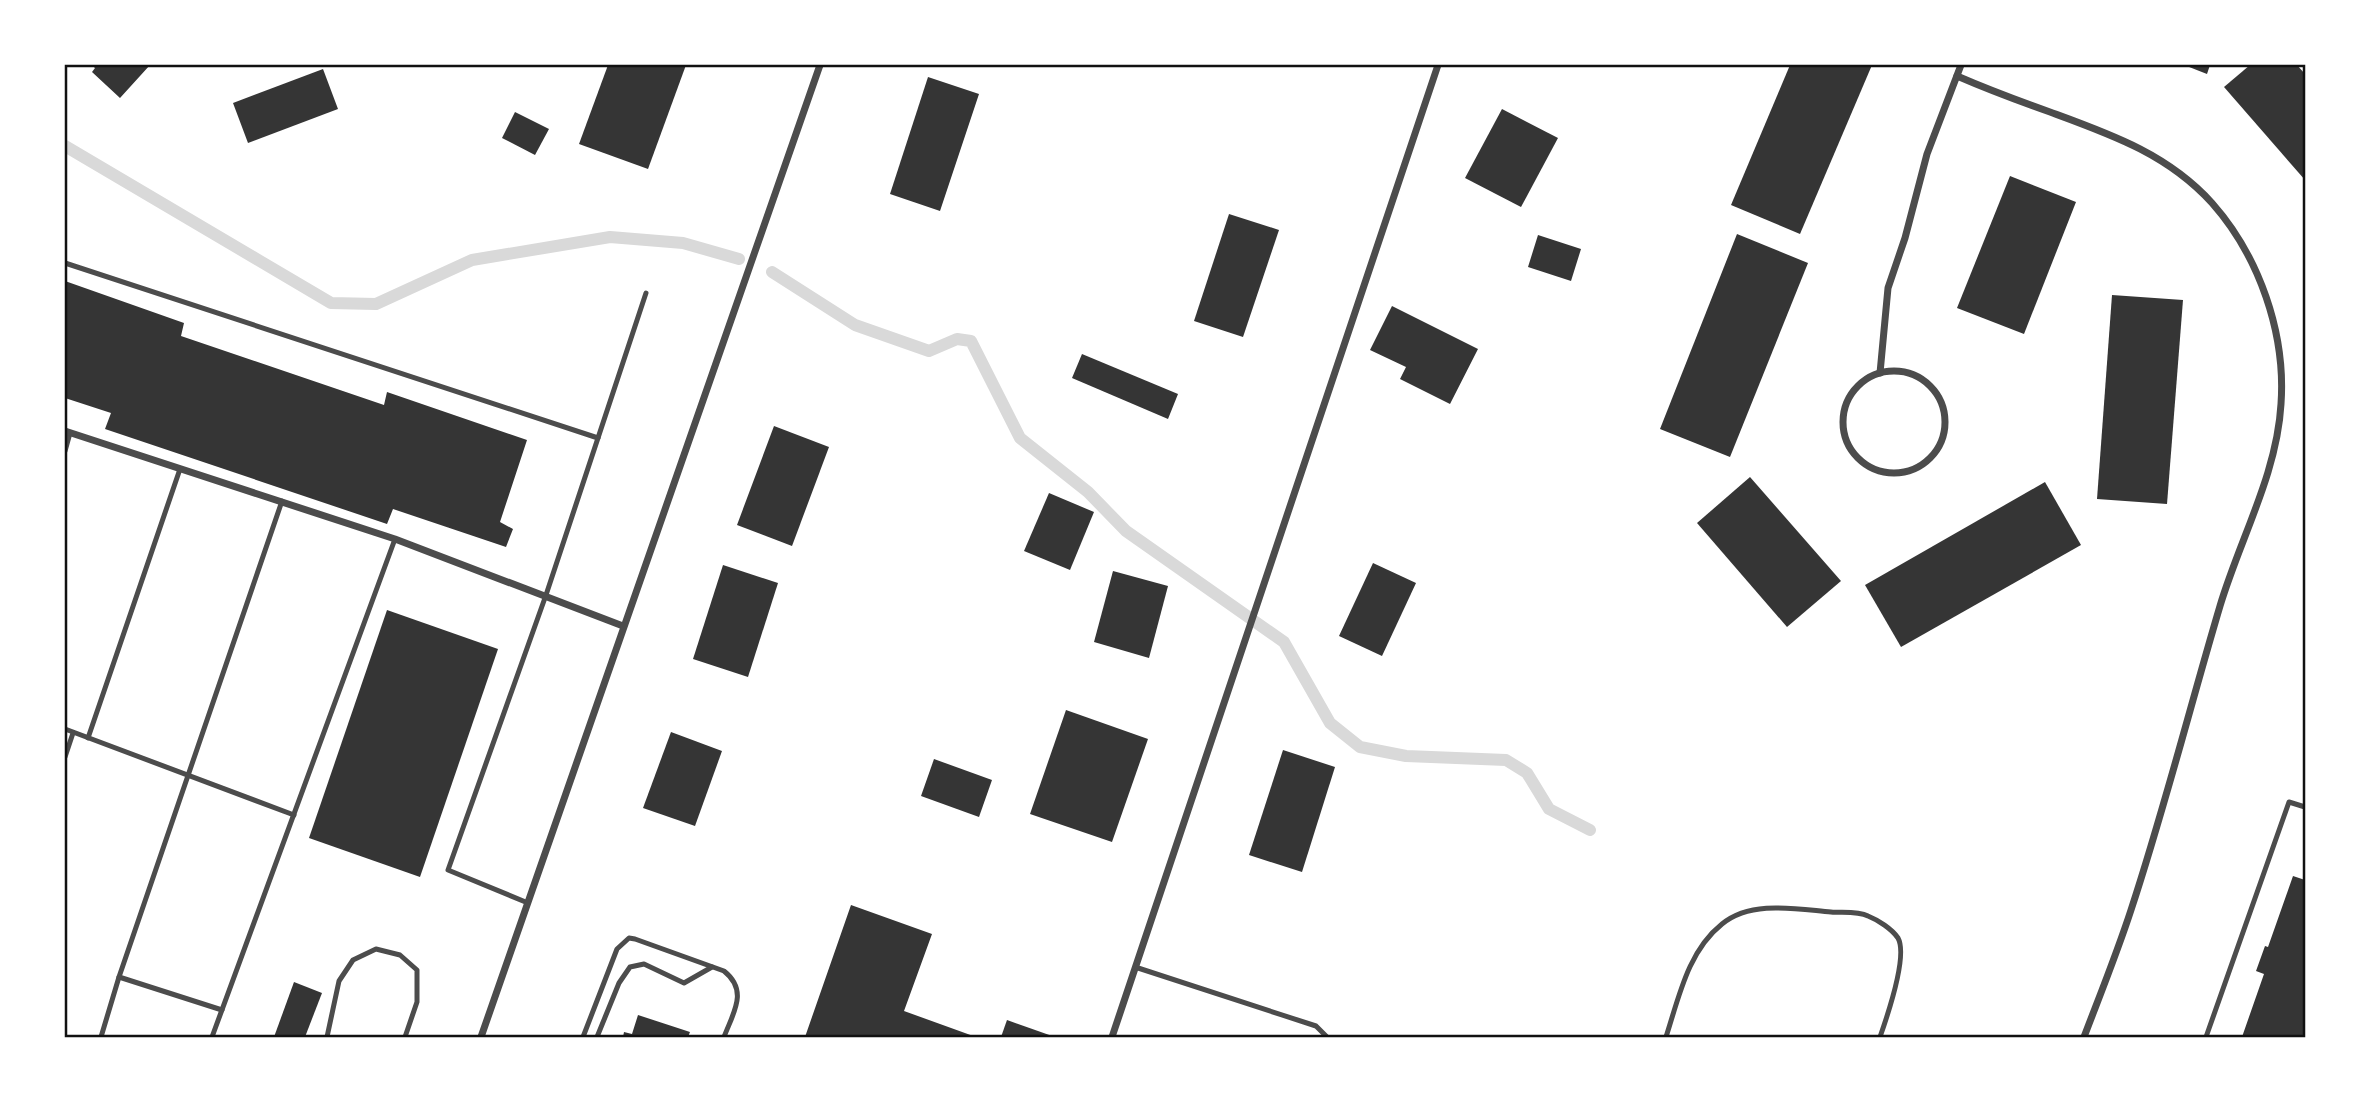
<svg xmlns="http://www.w3.org/2000/svg" width="2370" height="1102" font-family="Mulish,sans-serif">
<style>
.lines{fill:none;stroke-linecap:round;stroke-linejoin:round}
.stream{stroke:#d9d9d9;stroke-width:12}
.building{fill:#353535}
.service{stroke:#4c4c4c;stroke-width:5}
.minor{stroke:#4c4c4c;stroke-width:7}
.neatline{fill:none;stroke:#111;stroke-width:2.5}
</style>
<rect width="100%" height="100%" fill="#fff"/>
<g class="lines">
<g class="stream">
<polyline points="65,146 331,303 376,304 472,260 610,237 683,243 739,259"/>
<polyline points="772,272 855,325 929,351 957,339 971,341 1020,438 1088,492 1126,531 1284,642 1330,723 1360,747 1406,756 1506,760 1527,773 1549,809 1590,830"/>
</g>
</g>
<g class="building">
<polygon points="92,65 150,65 120,98 92,72 95,68"/>
<polygon points="608,65 686,65 648,169 579,144"/>
<polygon points="1790,65 1872,65 1800,234 1731,205"/>
<polygon points="2184,65 2210,65 2207,74"/>
<polygon points="2250,65 2297,65 2305,74 2305,180 2224,87"/>
<polygon points="323,69 338,109 248,143 233,103"/>
<polygon points="928,77 979,94 940,211 890,194"/>
<polygon points="1502,109 1558,138 1521,207 1465,178"/>
<polygon points="515,112 549,129 535,155 502,138"/>
<polygon points="2010,176 2076,202 2024,334 1957,308"/>
<polygon points="1229,214 1279,230 1243,337 1194,321"/>
<polygon points="1737,234 1808,263 1730,457 1660,429"/>
<polygon points="1538,235 1581,249 1571,281 1528,267"/>
<polygon points="65,281 184,323 181,336 384,405 387,392 527,440 500,522 513,529 506,547 393,509 387,524 105,429 111,413 65,398"/>
<polygon points="2112,295 2183,300 2167,504 2097,499"/>
<polygon points="1392,306 1478,349 1450,404 1400,379 1406,367 1370,350"/>
<polygon points="1082,354 1178,394 1168,419 1072,378"/>
<polygon points="774,426 829,447 792,546 737,525"/>
<polygon points="1750,477 1841,581 1787,627 1697,523"/>
<polygon points="2045,482 2081,545 1901,647 1865,585"/>
<polygon points="1049,493 1094,512 1070,570 1024,551"/>
<polygon points="1373,563 1416,583 1382,656 1339,636"/>
<polygon points="723,565 778,583 748,677 693,659"/>
<polygon points="1113,571 1168,586 1149,658 1094,642"/>
<polygon points="387,610 498,649 420,877 309,838"/>
<polygon points="1066,710 1148,739 1112,842 1030,814"/>
<polygon points="671,732 722,751 695,826 643,808"/>
<polygon points="1283,750 1335,767 1302,872 1249,855"/>
<polygon points="934,759 992,780 979,817 921,796"/>
<polygon points="2293,876 2305,880 2305,1037 2242,1037 2264,974 2256,971 2265,946 2268,947"/>
<polygon points="851,905 932,934 904,1011 976,1037 805,1037"/>
<polygon points="294,982 322,993 305,1037 274,1037"/>
<polygon points="638,1015 690,1032 688,1037 623,1037 624,1032 632,1034"/>
<polygon points="1007,1020 1055,1037 1001,1037"/>
</g>
<g class="lines">
<g class="service">
<polyline points="65,263 598,438"/>
<polyline points="65,451 70,433"/>
<polyline points="65,729 294,815"/>
<polyline points="88,738 180,469"/>
<polyline points="65,757 73,733"/>
<polyline points="528,903 448,870 546,595 646,293"/>
<polyline points="1135,967 1316,1026 1327,1037"/>
<polyline points="119,977 222,1010"/>
<polyline points="101,1037 119,977 282,501"/>
<polyline points="212,1037 395,539"/>
<polyline points="327,1037 339,981 353,960 376,949 400,955 417,970 417,1002 405,1037"/>
<path d="M583,1037L617,949L629,938L635,939L724,971C749,991 733,1013 724,1037"/>
<polyline points="597,1037 619,983 630,967 644,964 684,983 712,967"/>
<path d="M1666,1037C1679,997 1688,951 1722,924C1751,900 1796,909 1831,912C1842,913 1858,911 1868,916C1878,920 1892,929 1898,938C1908,956 1887,1017 1880,1037"/>
<polyline points="2206,1037 2289,802 2305,807"/>
</g>
<g class="minor">
<path d="M1957,76C1987,89 2019,101 2050,112C2110,134 2168,154 2212,203C2259,256 2286,333 2281,404C2277,474 2240,539 2220,606C2190,707 2164,810 2131,910C2117,953 2100,995 2084,1037"/>
<circle cx="1894" cy="422" r="51"/>
<polyline points="1880,373 1888,288 1905,238 1927,154 1961,65"/>
<polyline points="65,431 395,539 623,626"/>
<polyline points="481,1037 820,65"/>
<polyline points="1112,1037 1438,65"/>
</g>
</g>
<rect width="2370" height="1102" fill="none" stroke="#ffffff" stroke-width="133"/>
<rect x="66" y="66" width="2238" height="970" class="neatline"/>
</svg>
